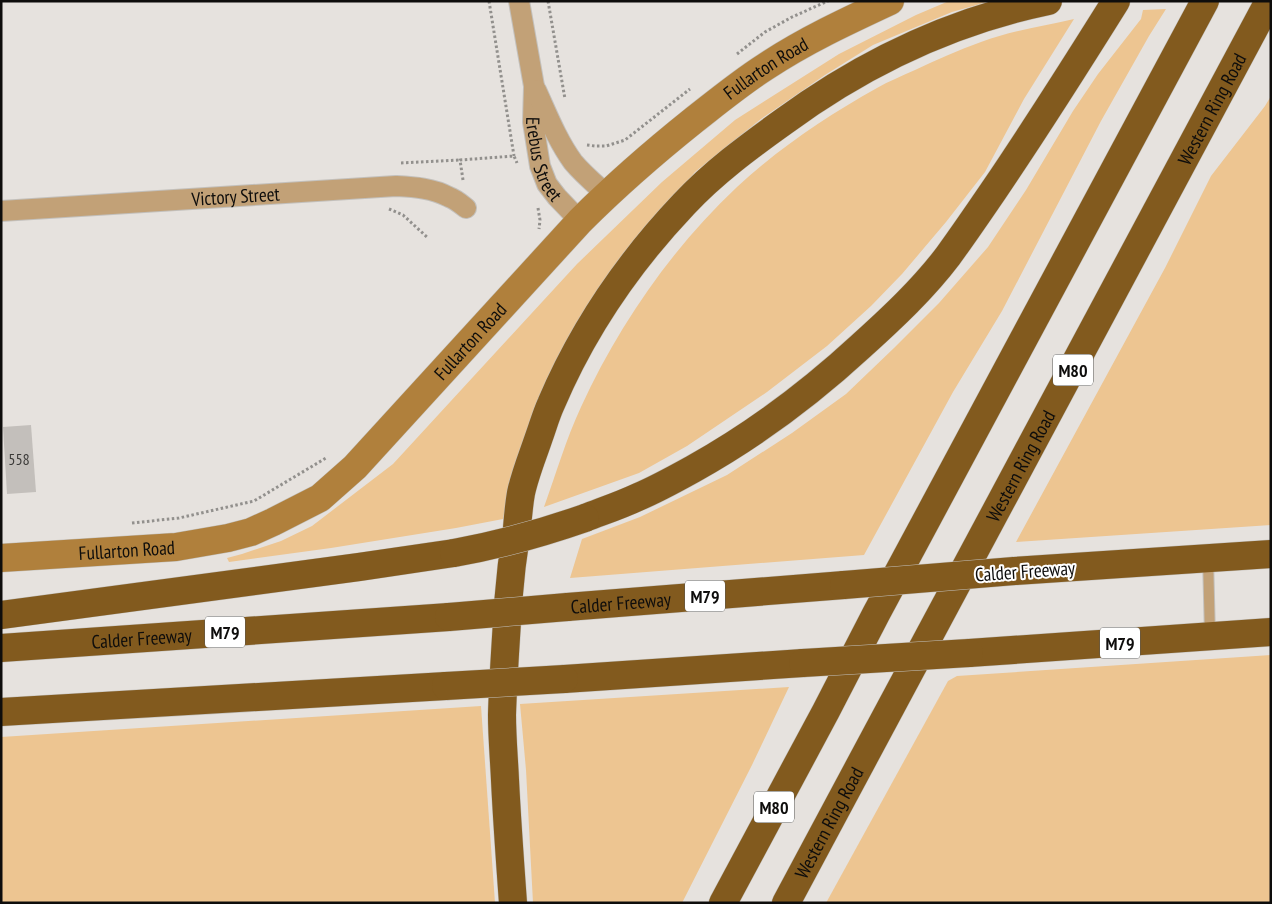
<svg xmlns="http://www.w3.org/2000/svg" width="1272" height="904" font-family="'PT Sans Narrow',sans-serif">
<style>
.green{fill:#edc591}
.building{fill:#c3bfbb}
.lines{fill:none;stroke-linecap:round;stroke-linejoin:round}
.service-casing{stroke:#c3c0bc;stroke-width:12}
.minor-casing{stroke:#c3c0bc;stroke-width:22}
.secondary-casing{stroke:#c3c0bc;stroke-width:29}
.motorway-casing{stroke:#c3c0bc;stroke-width:29}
.path{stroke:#92908d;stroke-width:3;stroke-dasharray:2.5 2.5;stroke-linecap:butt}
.service{stroke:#c2a177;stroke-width:10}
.minor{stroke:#c2a177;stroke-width:20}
.secondary{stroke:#b0803c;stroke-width:28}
.motorway{stroke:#825a1e;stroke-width:28}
.motorway-bridge-casing{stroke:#c3c0bc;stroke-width:29;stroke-linecap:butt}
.motorway-bridge{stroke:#825a1e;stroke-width:28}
.labels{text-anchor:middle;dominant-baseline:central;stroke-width:4;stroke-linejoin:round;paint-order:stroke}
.number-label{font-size:16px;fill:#3b3a38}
.shield{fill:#fff;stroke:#565655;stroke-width:1}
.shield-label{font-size:18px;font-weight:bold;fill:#0e0d0c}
.street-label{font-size:19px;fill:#0e0d0c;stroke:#fff}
</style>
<rect width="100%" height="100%" fill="#e6e2de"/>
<g class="green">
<polygon points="949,1 991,1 952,12 873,45 825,75 761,119 695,172 633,248 513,477 503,519 456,528 331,548 229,562 227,558 242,554 281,541 312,526 393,464 577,264 662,182 735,120 839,54 916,15"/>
<polygon points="1166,9 1149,36 1101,121 1002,311 953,392 864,555 570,578 582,539 640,517 727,475 792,433 846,394 894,348 939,303 988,247 1026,190 1073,111 1098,74 1141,19 1143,10"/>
<path d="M1074,19L1024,99L985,172L946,222L902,274L871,306L827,346L767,392L687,446L639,473L544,507C556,474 566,439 581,407C618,326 672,248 737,187C779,148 827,116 877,88C889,81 902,76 915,70C936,60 959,50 981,42C1011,31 1043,26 1074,19Z"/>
<polygon points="1271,96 1271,525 1016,542 1165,268 1211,176 1265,106"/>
<polygon points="1271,655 1271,903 826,903 948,681 957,676"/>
<polygon points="789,687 752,765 682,903 533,903 526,770 520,704"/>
<polygon points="481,706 495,903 1,903 1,737"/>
</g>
<polygon class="building" points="31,425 36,492 7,494 3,427"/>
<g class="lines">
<defs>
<polyline id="service" points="1208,558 1210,636"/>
<g id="minor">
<path id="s1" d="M519,1L534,86L533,122L540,166L547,184L557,197L580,221"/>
<path d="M536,90C547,114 557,140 573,162C583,174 595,184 606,194"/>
<path id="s2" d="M1,211L396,186C414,187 433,188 449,197C455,199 461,204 466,208"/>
</g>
<g id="secondary">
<path id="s3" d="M1,558L176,547L228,538L251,532L273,522L320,498L355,467L580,221C616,185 654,152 694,120C717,102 740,83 765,67C804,41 847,21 890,1"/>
</g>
<g id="motorway">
<path d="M585,518C603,511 621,505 638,497C657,489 675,479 693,469C754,435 809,394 861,346C892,318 923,289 948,256C964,234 979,212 994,190C1036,128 1076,65 1116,1"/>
<polyline points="1014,571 1271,554"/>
<path id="s4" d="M567,607L844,585"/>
<polyline points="1,615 359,567 454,553"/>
<path id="s5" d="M1,648L449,617"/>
<polyline points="969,653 1271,632"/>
<polyline points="564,679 803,663"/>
<polyline points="1,712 446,686"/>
<path d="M513,903C510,862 507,821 505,780C504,758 502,737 502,715C503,678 506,641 508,604C510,578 513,553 517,528C518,516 519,504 521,493C525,474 533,455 539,437C543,426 546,415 551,404C582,331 629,262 684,204C713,173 748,147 783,122C862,64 952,21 1048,1"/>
<polyline points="723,903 826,711 876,614 1205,1"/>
<path id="s6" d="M786,903C946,602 1110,303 1269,1"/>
</g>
</defs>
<use href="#service" class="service-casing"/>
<use href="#minor" class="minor-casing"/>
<use href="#secondary" class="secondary-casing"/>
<use href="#motorway" class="motorway-casing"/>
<g class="path">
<polyline points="489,1 514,156"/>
<polyline points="548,1 565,99"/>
<polyline points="737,54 765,32 792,17 828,1"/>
<polyline points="587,145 595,146 606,146 625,140 690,89"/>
<polyline points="401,163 460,160"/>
<polyline points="463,180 460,160 514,156 517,163"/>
<polyline points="538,208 540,220 539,229"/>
<polyline points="389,209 403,215 428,238"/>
<polyline points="132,523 179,518 254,501 326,458"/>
</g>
<use href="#service" class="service"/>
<use href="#minor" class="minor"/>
<use href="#secondary" class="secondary"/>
<use href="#motorway" class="motorway"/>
<defs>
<g id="motorway-bridge">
<path d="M454,553C499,545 542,533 585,518"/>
<polyline points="844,585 1014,571"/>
<polyline points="449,617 567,607"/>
<polyline points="803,663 969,653"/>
<polyline points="446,686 564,679"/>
</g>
</defs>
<use href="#motorway-bridge" class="motorway-bridge-casing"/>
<use href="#motorway-bridge" class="motorway-bridge"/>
</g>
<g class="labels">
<g class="number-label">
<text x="19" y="459">558</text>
</g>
<g class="shield">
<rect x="1053" y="354.5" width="40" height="31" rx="4"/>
<rect x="685" y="580.5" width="40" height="31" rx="4"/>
<rect x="205" y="616.5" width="40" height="31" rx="4"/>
<rect x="1100" y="627.5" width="40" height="31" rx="4"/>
<rect x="754" y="791.5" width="40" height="31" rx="4"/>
</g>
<g class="shield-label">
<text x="1073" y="370">M80</text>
<text x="705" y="596">M79</text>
<text x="225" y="632">M79</text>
<text x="1120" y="643">M79</text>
<text x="774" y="807">M80</text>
</g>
<g class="street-label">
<text stroke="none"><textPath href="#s3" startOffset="950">Fullarton Road</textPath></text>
<text stroke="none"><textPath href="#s6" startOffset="901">Western Ring Road</textPath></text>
<text stroke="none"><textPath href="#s1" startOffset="161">Erebus Street</textPath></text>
<text stroke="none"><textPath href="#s2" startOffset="235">Victory Street</textPath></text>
<text stroke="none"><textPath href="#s3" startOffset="546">Fullarton Road</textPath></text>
<text stroke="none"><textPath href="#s6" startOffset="496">Western Ring Road</textPath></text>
<text stroke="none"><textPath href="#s3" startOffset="126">Fullarton Road</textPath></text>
<text transform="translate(1025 571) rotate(-4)">Calder Freeway</text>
<text stroke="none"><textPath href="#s4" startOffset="54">Calder Freeway</textPath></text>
<text stroke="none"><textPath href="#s5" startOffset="141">Calder Freeway</textPath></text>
<text stroke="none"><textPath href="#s6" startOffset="91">Western Ring Road</textPath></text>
</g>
</g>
<rect width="1272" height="904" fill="none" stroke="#0e0d0c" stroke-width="5"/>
</svg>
